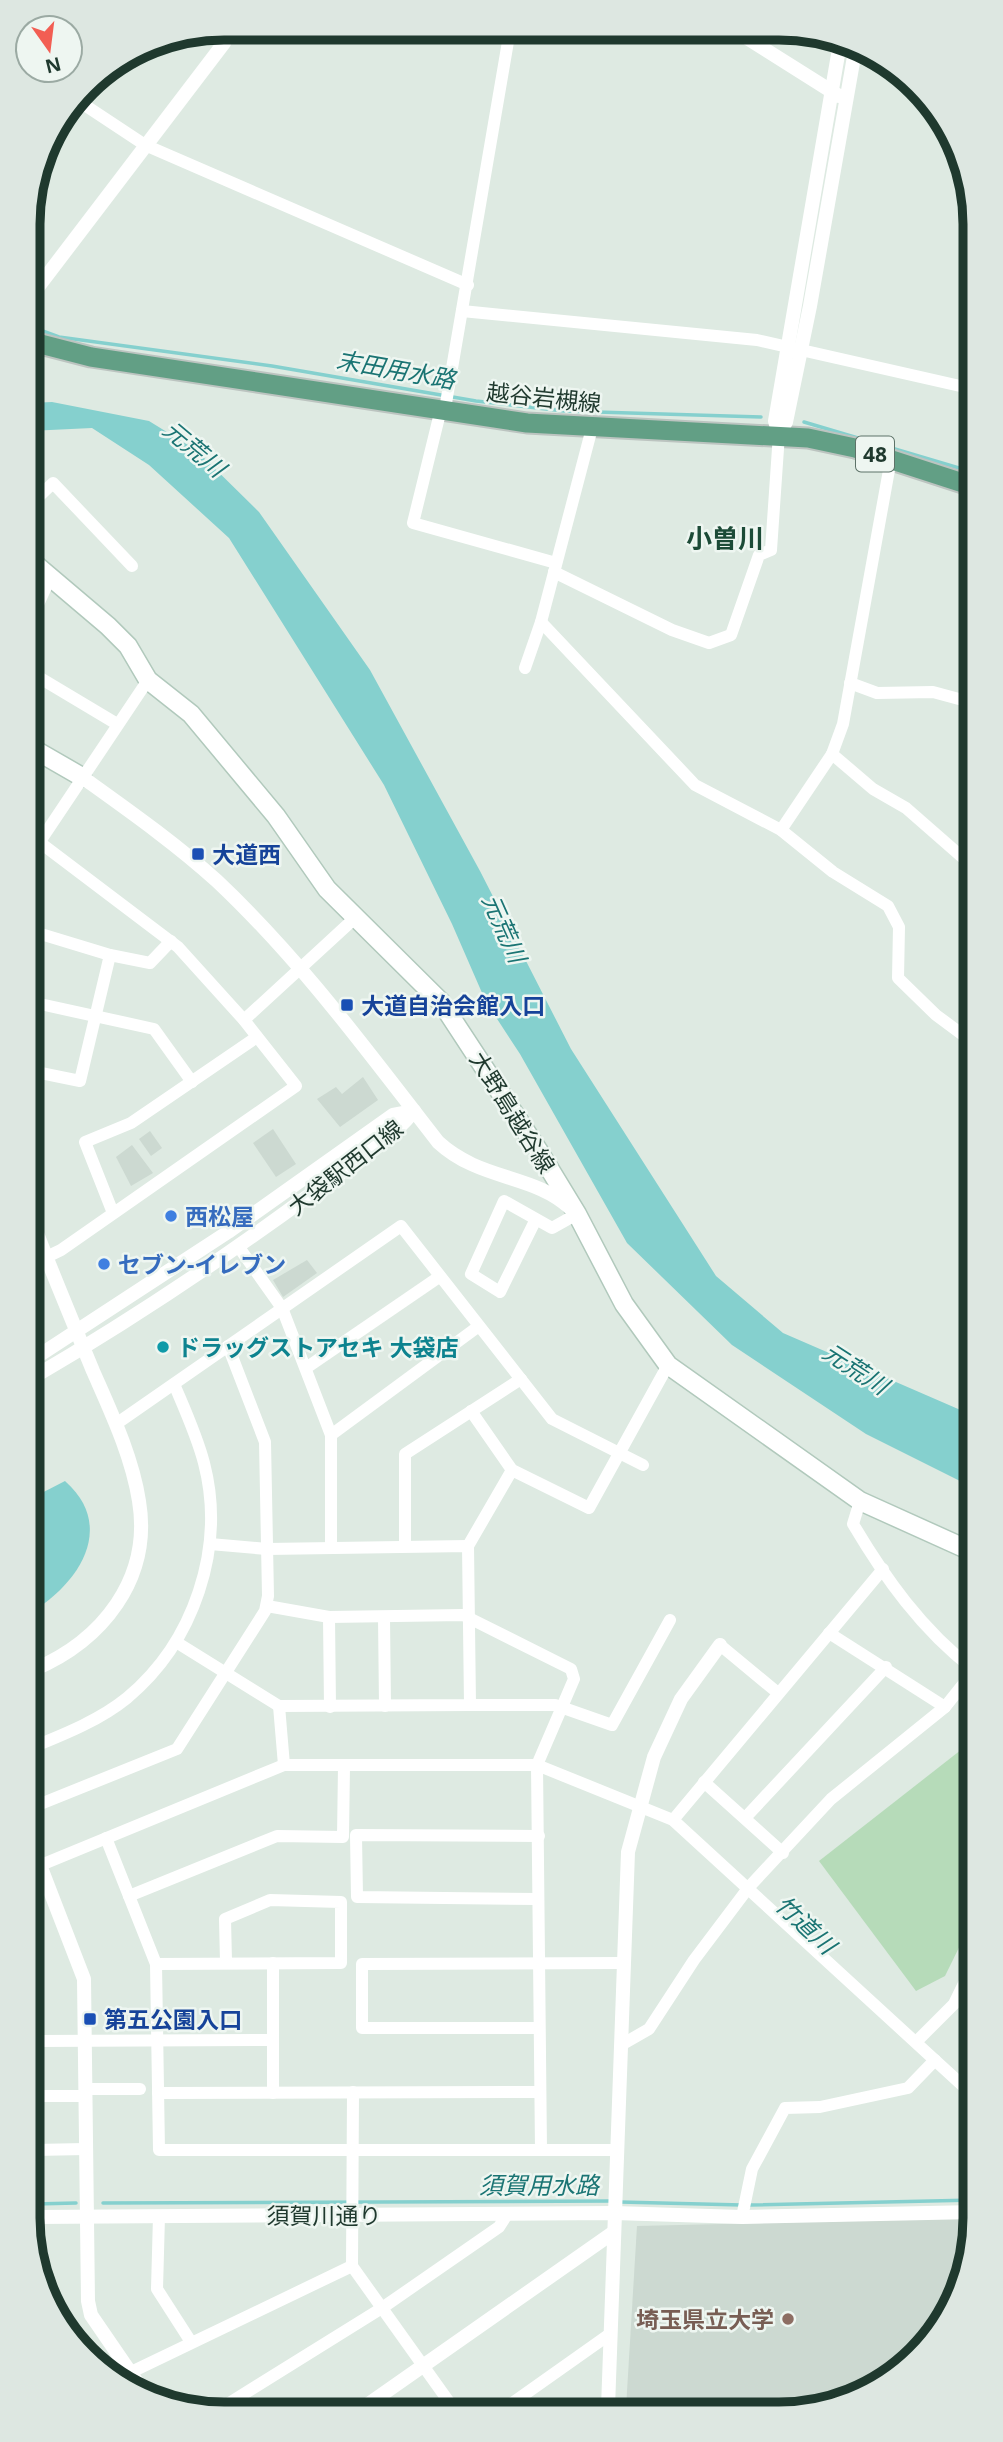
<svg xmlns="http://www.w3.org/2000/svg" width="1003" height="2442" font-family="'Noto Sans','Noto Sans JP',sans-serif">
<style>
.built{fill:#ccd9d1}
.green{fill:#b6dbb9}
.water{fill:#85d0ce}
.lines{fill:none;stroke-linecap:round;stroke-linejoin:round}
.stream{stroke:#85d0ce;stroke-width:3.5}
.secondary-casing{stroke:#b1c9bc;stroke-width:21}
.primary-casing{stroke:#bcc4c0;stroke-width:23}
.minor{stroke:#fff;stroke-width:12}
.tertiary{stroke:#fff;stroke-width:14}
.secondary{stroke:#fff;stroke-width:18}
.primary{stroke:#629f85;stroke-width:19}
.transit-dot{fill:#1a4fb4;stroke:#eef6f1;stroke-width:2.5}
.shop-dot{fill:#3f7fe0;stroke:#eef6f1;stroke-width:2.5}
.culture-dot{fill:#0f9aa8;stroke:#eef6f1;stroke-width:2.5}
.education-dot{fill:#8d6e63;stroke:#eef6f1;stroke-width:2.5}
.labels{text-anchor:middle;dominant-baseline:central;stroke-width:5;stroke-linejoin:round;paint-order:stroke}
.shield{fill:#eef6f1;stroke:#5d7268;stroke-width:2}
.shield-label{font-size:21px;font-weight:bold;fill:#1f392e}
.street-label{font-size:23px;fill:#1f392e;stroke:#eef6f1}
.transit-label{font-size:23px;font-weight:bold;fill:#164399;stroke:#eef6f1;text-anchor:start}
.shop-label{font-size:23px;font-weight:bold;fill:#366cbe;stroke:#eef6f1;text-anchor:start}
.culture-label{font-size:23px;font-weight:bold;fill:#0d838f;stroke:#eef6f1;text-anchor:start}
.education-label{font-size:23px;font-weight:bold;fill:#785e54;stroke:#eef6f1;text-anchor:end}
.water-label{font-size:24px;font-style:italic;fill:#1a7473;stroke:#eef6f1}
.quarter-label{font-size:26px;font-weight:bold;fill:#1c4b37;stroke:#eef6f1}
.rim{fill:none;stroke:#1f392e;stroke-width:9}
</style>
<rect width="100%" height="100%" fill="#deeae2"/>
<g class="built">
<polygon points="363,1077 378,1100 340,1127 317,1099 336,1087 342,1094"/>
<polygon points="273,1129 296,1164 276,1177 253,1143"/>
<polygon points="150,1131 162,1148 151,1156 139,1139"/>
<polygon points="132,1145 153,1173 131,1186 116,1157"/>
<polygon points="307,1260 317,1273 283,1297 273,1280"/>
<polygon points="975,2218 960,2292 926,2347 829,2407 626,2408 637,2226"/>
</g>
<polygon class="green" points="966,1746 973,1754 974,1917 945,1976 916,1991 819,1861"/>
<g class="water">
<polygon points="52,402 149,421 196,450 259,512 370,670 480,871 571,1049 716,1276 783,1333 972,1415 972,1487 866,1434 732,1345 627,1243 520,1054 486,1002 452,924 384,785 229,538 149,465 92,428 29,431 29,403"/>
<path d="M65,1481C116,1526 80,1582 33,1611L32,1498Z"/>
</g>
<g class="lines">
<g class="stream">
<polyline points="29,326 59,337 272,366 476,401 564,411 761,417"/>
<polyline points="804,422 969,471"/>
<polyline points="620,2202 742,2205"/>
<polyline points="103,2203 612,2201"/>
<polyline points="34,2204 76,2203"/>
<polyline points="749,2205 975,2200"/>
</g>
<defs>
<g id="secondary">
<polyline points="29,559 108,626 128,646 148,680 191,714 276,816 327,889 441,1002 538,1150 577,1214 624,1304 668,1365 860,1501 973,1552"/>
<polyline points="30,747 82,777"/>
</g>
<polyline id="primary" points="29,341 91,357 527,423 808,438 855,448 969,485"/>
</defs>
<use href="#secondary" class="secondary-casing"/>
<use href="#primary" class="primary-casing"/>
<g class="minor">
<polyline points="77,100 145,145 468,285"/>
<polyline points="462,311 757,340 969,388"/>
<polyline points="441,409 413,523 556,563"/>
<polyline points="445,409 510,30"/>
<polyline points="29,506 53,483 132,566"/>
<polyline points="554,572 672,630 709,643 731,635 759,555 771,550 779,434"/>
<polyline points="30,622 51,576"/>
<polyline points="541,622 695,785 781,830 833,872 888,906 899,927 898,978 936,1015 971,1041"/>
<polyline points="525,668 541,622 592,428"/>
<polyline points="30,672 117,724"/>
<polyline points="850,683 877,693 933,692 970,702"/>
<polyline points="832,754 873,789 906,808 970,864"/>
<polyline points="781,830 832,754 843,724 891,459"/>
<polyline points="30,835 178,947 244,1020 296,1086 61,1250 32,1264"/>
<polyline points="41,840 148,680"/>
<polyline points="31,931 110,955 150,963 171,941"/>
<polyline points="31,1002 154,1029 192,1082"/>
<polyline points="244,1020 356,917"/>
<polyline points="31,1071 80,1081 110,955"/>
<polyline points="113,1213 85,1142 131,1123 257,1037"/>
<polyline points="536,1219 500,1292 471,1274 504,1201 552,1228 577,1214"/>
<polyline points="238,1246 282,1308 331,1435 331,1548"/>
<polyline points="306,1368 439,1277"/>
<polyline points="471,1411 512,1470 589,1508 668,1365"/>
<polyline points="116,1424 401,1226 552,1419 643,1465"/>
<polyline points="331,1435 479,1326"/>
<path d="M860,1501L853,1524C885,1578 922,1630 973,1669"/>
<polyline points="405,1545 405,1454 521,1379"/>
<polyline points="468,1546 512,1470"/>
<polyline points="267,1606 329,1617 463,1615 571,1669 574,1679 537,1765 541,2150"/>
<polyline points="329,1617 330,1707"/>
<polyline points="384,1617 385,1706"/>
<polyline points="829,1633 945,1707"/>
<polyline points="176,1642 279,1706 470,1705 468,1546 267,1549 210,1544"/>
<polyline points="720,1645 778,1693"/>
<polyline points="470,1705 555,1705 612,1725 670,1620"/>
<polyline points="279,1706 284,1765"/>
<path d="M33,1747C65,1734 100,1720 127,1698C194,1642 226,1548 204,1463C197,1436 185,1410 174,1384"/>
<polyline points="704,1782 783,1853"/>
<polyline points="33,1807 177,1749 265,1611 268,1596 265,1442 228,1346"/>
<polyline points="745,1818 886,1667"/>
<polyline points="673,1820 883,1569"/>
<polyline points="106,1838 156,1964 159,2150 617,2150"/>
<polyline points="41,1865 284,1765 537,1765 673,1820 974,2096"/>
<polyline points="129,1896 277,1836 343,1837 344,1766"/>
<polyline points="538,1899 357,1897 356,1835 539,1836"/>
<polyline points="273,1963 273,2093"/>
<polyline points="156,1964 341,1963 341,1902 270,1900 225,1919 226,1962"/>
<polyline points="34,1975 38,2041"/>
<polyline points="539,2028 362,2028 362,1964 623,1963"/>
<polyline points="34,2041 273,2040"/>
<polyline points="916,2042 954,2004 974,1963"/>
<polyline points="621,2045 649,2029 694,1960 749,1887 831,1799 945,1707 973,1672"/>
<polyline points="85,2089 140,2089"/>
<polyline points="353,2092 352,2266 454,2409"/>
<polyline points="158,2093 540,2092"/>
<polyline points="34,2096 85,2096"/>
<polyline points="34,2150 86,2149"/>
<polyline points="159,2216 157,2289 191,2342"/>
<polyline points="742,2217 752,2169 785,2108 820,2107 908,2088 935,2060"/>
<polyline points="123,2376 352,2266"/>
<polyline points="504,2409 610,2334"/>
<polyline points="218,2410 382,2308 499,2227 506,2216"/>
</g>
<g class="tertiary">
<polyline points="736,31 839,96"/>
<polyline points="29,299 224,43 226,28"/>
<polyline points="779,434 775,421 840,43"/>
<polyline points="779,434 786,422 810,306 855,51"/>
<path d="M82,777C128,810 175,843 217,881C301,960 368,1052 438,1142C480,1181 534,1174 570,1208"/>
<path d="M31,1218C51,1270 72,1320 93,1371C111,1412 132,1456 139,1501C152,1579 102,1641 33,1670"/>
<polyline points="32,1360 228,1232 393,1115 414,1111"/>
<path d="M32,1378C128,1322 221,1260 311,1194C347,1168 386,1145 414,1111"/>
<polyline points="33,1847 84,1979 88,2301 91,2315 139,2385"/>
<polyline points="34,2217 614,2213 742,2217 975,2212"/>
<polyline points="608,2408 628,1852 654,1757 681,1699 720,1645"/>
<polyline points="360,2410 614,2232"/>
</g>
<use href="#secondary" class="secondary"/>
<use href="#primary" class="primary"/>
</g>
<g class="transit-dot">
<rect x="191" y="847" width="14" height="14" rx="3.5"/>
<rect x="340" y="998" width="14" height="14" rx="3.5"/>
<rect x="83" y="2012" width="14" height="14" rx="3.5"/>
</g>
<g class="shop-dot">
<circle cx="171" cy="1216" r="7"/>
<circle cx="104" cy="1264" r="7"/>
</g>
<circle class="culture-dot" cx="163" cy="1347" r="7"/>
<circle class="education-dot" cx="788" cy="2319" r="7"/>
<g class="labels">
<rect class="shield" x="856" y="436.5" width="38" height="35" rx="5"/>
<g class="shield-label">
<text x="875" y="454">48</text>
</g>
<g class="street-label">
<text transform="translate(544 397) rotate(6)">越谷岩槻線</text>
<text transform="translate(513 1112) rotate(58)">大野島越谷線</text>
<text transform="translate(345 1167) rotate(-38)">大袋駅西口線</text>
<text x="324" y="2215">須賀川通り</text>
</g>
<g class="transit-label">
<text x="212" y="854">大道西</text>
<text x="361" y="1005">大道自治会館入口</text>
<text x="104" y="2019">第五公園入口</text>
</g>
<g class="shop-label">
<text x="185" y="1216">西松屋</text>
<text x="118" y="1264">セブン-イレブン</text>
</g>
<g class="culture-label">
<text x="177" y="1347">ドラッグストアセキ 大袋店</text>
</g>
<g class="education-label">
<text x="774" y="2319">埼玉県立大学</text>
</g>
<g class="water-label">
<text transform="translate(396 369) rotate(10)">末田用水路</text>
<text transform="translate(195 448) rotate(40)">元荒川</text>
<text transform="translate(505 928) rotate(66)">元荒川</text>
<text transform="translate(856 1368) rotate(33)">元荒川</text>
<text transform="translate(806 1924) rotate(43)">竹道川</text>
<text x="539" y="2184">須賀用水路</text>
</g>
<g class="quarter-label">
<text x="725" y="538">小曽川</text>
</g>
</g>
<path d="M0 0H1003V2442H0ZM224 40H779A184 184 0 0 1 963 224V2218A184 184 0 0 1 779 2402H224A184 184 0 0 1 40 2218V224A184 184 0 0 1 224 40Z" fill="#dde7e1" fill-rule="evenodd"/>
<path class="rim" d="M224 40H779A184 184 0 0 1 963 224V2218A184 184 0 0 1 779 2402H224A184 184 0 0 1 40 2218V224A184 184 0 0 1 224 40Z"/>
<g transform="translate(49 49) rotate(166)"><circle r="33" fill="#eef6f1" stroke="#9baaa3" stroke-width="2"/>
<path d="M0-5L12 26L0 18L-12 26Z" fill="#f25e53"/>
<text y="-10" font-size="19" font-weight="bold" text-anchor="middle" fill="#1f392e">N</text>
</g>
</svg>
